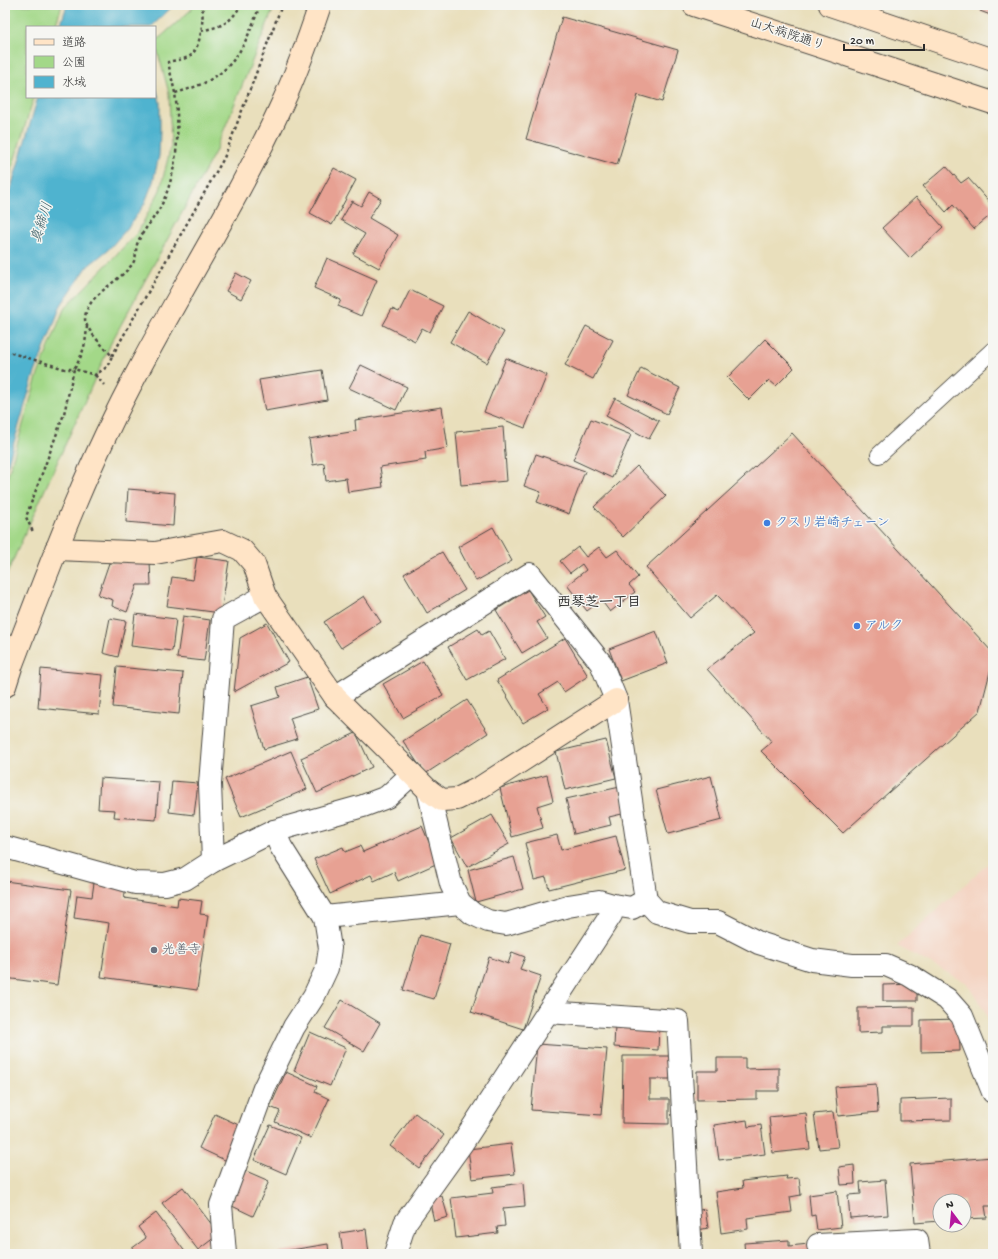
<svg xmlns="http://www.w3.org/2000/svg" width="998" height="1259" font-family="'Gochi Hand','Klee One',sans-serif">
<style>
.built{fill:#f4d3c1}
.green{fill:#a3d888;stroke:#67825a}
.water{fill:#50b3cf;stroke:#3e6f7d}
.building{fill:#e7a193}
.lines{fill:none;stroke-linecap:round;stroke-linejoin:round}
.lane-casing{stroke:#484641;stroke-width:18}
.street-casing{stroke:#484641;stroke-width:24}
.secondary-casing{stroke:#484641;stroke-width:24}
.path{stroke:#484641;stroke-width:2.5;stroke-dasharray:3 3;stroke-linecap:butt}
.lane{stroke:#fff;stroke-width:16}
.street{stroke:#fff;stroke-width:22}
.secondary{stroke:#ffe4c6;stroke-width:22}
.shop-dot{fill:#3f7fe0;stroke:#f6f6f2;stroke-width:1.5}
.worship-dot{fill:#6b7280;stroke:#f6f6f2;stroke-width:1.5}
.labels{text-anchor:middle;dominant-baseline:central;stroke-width:3;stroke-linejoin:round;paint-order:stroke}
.street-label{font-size:13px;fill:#2b2b2b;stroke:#f6f6f2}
.shop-label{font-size:13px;fill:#366cbe;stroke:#f6f6f2;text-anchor:start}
.worship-label{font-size:13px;fill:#5b616d;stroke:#f6f6f2;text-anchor:start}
.water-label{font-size:14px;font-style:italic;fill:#385b64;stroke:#f6f6f2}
.neighbourhood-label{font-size:14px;font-weight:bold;fill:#2b2b2b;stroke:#f6f6f2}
</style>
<rect width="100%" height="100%" fill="#f6f6f2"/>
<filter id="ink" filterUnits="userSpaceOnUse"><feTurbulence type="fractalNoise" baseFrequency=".025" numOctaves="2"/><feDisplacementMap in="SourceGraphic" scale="8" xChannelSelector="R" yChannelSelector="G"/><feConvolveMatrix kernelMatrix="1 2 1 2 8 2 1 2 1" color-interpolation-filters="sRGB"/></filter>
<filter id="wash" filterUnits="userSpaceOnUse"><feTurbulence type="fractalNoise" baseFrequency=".012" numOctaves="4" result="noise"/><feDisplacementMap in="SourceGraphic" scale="16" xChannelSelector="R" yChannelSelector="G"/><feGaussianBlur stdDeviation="0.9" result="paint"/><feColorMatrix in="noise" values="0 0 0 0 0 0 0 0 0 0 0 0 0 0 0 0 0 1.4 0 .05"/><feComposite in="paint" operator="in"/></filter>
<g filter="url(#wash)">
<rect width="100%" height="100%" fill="#e9dfbc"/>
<polygon class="built" points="993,859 993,1037 986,1013 967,983 897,946"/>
<g class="green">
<polygon points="5,5 62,5 55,27 27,27 27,97 34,97 5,191"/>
<polygon points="191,5 275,5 215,152 111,343 5,578 5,485 37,377 64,309 138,232 160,190 171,146 169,93 155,42 192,9"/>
</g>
<g class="water">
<polygon points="67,5 174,5 151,27 60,27"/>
<polygon points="155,84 160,102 160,130 159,156 153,182 144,205 126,230 109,249 88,266 61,305 33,378 5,473 5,208 38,97 155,97"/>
</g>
<g id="blocks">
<g class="building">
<polygon points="982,5 993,5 993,16 980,11"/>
<polygon points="562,17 678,50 662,102 638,95 617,165 526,139"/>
<polygon points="946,166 961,183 968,178 993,206 993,213 974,229 953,205 946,212 923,186"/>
<polygon points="334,168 356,180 332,225 310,213"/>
<polygon points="369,192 381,199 369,218 398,235 379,268 353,254 365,234 341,220 352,201 361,206"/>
<polygon points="916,197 943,227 910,258 882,228"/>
<polygon points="327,258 377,280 361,316 338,306 341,300 314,288"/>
<polygon points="236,273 251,281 241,299 226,291"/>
<polygon points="410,290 443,306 430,332 422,328 415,341 383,325 392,309 399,312"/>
<polygon points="468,311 504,332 487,363 450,342"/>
<polygon points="586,326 613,340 593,379 565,365"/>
<polygon points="765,339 794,368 776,386 769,380 749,400 727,378"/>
<polygon points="506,358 547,375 525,428 484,412"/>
<polygon points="361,365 407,387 396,410 349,388"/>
<polygon points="641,368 680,388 667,414 628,395"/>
<polygon points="322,370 327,400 265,411 259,380"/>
<polygon points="615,398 659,421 649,439 606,416"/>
<polygon points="442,407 448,448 425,452 426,460 380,467 383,487 348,492 346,478 326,481 324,463 313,465 309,439 356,431 355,420"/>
<polygon points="591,419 631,435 612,478 573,460"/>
<polygon points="503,427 507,481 461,485 456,432"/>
<polygon points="792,433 993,653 993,660 980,711 843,833 761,751 772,742 707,669 754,633 717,595 690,618 646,567"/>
<polygon points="536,454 585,471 569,514 537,502 541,492 524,486"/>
<polygon points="637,466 666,496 623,537 594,507"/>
<polygon points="128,489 175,493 173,526 126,522"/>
<polygon points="493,527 512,561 476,581 458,547"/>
<polygon points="578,547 586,557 599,547 607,557 617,550 638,577 629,585 635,592 610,612 601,600 587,611 567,585 586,570 582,564 570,573 560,561"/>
<polygon points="442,552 465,590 427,613 404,574"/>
<polygon points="197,557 229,561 221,613 167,606 172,577 193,580"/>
<polygon points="150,561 151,585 137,585 127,612 112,606 113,600 98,595 109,563"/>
<polygon points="528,590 545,617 537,622 547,638 522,653 496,610"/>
<polygon points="364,596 381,622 341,648 324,622"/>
<polygon points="135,614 176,619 172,651 131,646"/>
<polygon points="183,616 210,620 204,661 177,658"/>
<polygon points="110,618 126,621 118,657 103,653"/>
<polygon points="267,623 289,662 234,692 240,638"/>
<polygon points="478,629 482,635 489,631 505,659 467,680 448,647"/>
<polygon points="656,631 668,663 621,681 609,649"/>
<polygon points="565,638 588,676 564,692 558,682 539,694 548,708 523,723 497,680"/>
<polygon points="423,661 443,695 403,718 383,684"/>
<polygon points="117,667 183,673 179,714 113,707"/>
<polygon points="41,669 103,675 99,714 38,708"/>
<polygon points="307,677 318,709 290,718 297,739 264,749 251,706 280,697 277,687"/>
<polygon points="467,700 488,733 425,774 403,741"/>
<polygon points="356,733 372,767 317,793 301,758"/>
<polygon points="606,740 616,778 565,790 556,752"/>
<polygon points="291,751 307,789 241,817 225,779"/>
<polygon points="547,775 553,801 537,806 543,828 512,837 500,788"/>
<polygon points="711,776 722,820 668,834 656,790"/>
<polygon points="100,778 159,782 156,820 114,817 115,810 98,809"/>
<polygon points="172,781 198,783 194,815 169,812"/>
<polygon points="620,787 626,813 609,817 611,825 574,834 566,799"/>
<polygon points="492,815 509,844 467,867 451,838"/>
<polygon points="422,826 438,863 398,881 394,872 374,881 371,875 330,894 314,859 343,847 345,852 360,846 363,852"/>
<polygon points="557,835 561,850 616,836 625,870 549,889 546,877 534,880 525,843"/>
<polygon points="514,857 523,889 476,902 468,870"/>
<polygon points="5,881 71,890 57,985 5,978"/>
<polygon points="94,883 126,888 124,898 177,906 178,898 202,901 200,914 208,915 197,990 101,977 109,923 74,918 77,895 92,897"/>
<polygon points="420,935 450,944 434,999 403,990"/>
<polygon points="512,952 525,957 520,969 541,976 523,1029 471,1012 489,957 508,964"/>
<polygon points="917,984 917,1001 883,1001 883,985"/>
<polygon points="342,1000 380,1023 364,1051 325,1028"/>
<polygon points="914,1007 914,1026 883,1026 883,1032 858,1033 858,1008"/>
<polygon points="959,1019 960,1051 921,1052 921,1020"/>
<polygon points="615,1025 659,1027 658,1050 614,1047"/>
<polygon points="310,1032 346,1048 330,1086 294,1071"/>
<polygon points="537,1044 607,1049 601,1115 531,1110"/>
<polygon points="623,1056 670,1056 670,1079 650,1079 650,1099 669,1099 669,1124 622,1123"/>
<polygon points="717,1058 745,1058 745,1069 779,1068 779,1091 757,1091 757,1099 697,1100 697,1071 717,1071"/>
<polygon points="286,1072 317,1086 315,1092 329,1099 311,1138 275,1122 280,1111 270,1107"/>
<polygon points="876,1084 878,1112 838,1116 835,1087"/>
<polygon points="951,1098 951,1120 900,1121 900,1100"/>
<polygon points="833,1112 838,1147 819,1149 814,1114"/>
<polygon points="415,1113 444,1135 419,1168 390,1146"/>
<polygon points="806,1113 810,1149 773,1153 769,1117"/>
<polygon points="215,1114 243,1127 227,1161 199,1148"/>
<polygon points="747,1120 748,1127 761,1125 765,1154 719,1160 714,1125"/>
<polygon points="270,1125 301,1138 286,1174 254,1160"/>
<polygon points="511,1144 515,1174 472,1179 468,1149"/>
<polygon points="992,1157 993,1206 985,1206 987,1218 964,1219 964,1201 940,1201 940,1221 915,1223 910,1164"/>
<polygon points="854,1165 855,1184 841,1185 839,1167"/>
<polygon points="246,1171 269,1181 253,1216 230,1205"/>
<polygon points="787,1176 786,1179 799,1178 801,1195 790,1197 792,1212 747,1218 748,1229 721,1233 716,1192 743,1188 742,1181"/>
<polygon points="885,1180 888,1215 850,1218 848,1195 861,1194 860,1182"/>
<polygon points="523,1183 525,1206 503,1208 505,1226 497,1227 498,1233 456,1238 451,1198 493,1193 492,1187"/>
<polygon points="183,1187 219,1234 198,1250 162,1203"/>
<polygon points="837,1191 841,1227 817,1230 815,1215 811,1216 809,1195"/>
<polygon points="442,1196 448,1217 434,1221 429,1199"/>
<polygon points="705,1209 708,1228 698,1230 695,1211"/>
<polygon points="156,1213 186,1253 185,1254 134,1254 131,1249 146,1238 138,1227"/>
<polygon points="366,1229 369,1254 343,1254 340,1233"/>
<polygon points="789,1240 789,1246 809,1244 810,1254 745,1254 744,1243"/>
<polygon points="328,1244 329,1254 279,1254 279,1252"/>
</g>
</g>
</g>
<g filter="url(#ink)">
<use href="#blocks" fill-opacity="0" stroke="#484641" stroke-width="1"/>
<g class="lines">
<defs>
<polyline id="lane" points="879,455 993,350"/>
<g id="street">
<polyline points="335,697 530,574 601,663 616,700 646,900 657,912 690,922 718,922 759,943 812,960 852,965 886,965 909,975 947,999 962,1016 993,1092"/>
<polyline points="428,790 451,884 460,903 473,914 488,921 506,924 568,906 599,901 613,905 632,908 646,900"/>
<polyline points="5,847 135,883 165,884 185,879 213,861 274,831 363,806 387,797 412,774"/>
<polyline points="213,861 210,784 223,619 265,596"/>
<polyline points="325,917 460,903"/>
<polyline points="548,1012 678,1021 691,1254"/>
<polyline points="818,1245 917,1240 919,1254"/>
<polyline points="225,1254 221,1205 264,1088 294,1027 314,996 327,968 330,948 325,917 281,847 274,831"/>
<polyline points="395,1254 405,1223 463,1142 611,915 613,905"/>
</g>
<g id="secondary">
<polyline points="694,5 993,103"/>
<polyline points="830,5 993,60"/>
<polyline points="56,549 155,553 223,541 242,550 254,564 265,596 335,697 428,790 442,800 457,799 481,787 616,700"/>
<path d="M5,686L12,664C50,565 87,465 138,371C185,282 240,196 282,104C297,72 309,38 320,5"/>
</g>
</defs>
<use href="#lane" class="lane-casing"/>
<use href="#street" class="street-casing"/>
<use href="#secondary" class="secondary-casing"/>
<g class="path">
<path d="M201,31C222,26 230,24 241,5"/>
<path d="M175,93L168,62C175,60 184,60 190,56C201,49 204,17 202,5"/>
<path d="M87,326C86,343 83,355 74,369L95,375L107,367L112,356C105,348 85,329 85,319C85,297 118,282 130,267C139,257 134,250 138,242C143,230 154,219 161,206C178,171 180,130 175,93C230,79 242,55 260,5"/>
<polyline points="5,351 65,369 74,369 64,414 26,517 33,532"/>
<polyline points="112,356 224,158 282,5"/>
<polyline points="95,375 104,385"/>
</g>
<use href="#lane" class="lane"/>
<use href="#street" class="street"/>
<use href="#secondary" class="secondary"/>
</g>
</g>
<g class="shop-dot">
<circle cx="767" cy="523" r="4"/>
<circle cx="857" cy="626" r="4"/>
</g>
<circle class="worship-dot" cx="154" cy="950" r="4"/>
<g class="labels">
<g class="street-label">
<text transform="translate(787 35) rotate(18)">山大病院通り</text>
</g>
<g class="shop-label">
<text x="775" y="523">クスリ岩崎チェーン</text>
<text x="865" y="626">アルク</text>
</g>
<g class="worship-label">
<text x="162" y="950">光善寺</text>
</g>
<g class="water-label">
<text transform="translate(43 223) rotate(-73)">真締川</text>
</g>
<g class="neighbourhood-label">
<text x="599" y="603">西琴芝一丁目</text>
</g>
</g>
<rect width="998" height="1259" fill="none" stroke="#f6f6f2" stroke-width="20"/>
<rect x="26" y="26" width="130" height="72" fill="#f6f6f2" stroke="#a5a5a2"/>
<rect x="34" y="39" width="20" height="6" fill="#ffe4c6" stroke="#a5a5a2"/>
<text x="62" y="46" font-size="12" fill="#2b2b2b">道路</text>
<rect x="34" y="56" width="20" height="12" fill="#a3d888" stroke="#a5a5a2"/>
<text x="62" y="66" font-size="12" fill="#2b2b2b">公園</text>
<rect x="34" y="76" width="20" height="12" fill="#50b3cf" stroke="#a5a5a2"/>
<text x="62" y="86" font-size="12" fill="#2b2b2b">水域</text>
<g transform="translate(952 1213) rotate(344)"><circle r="19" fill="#f6f6f2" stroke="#a5a5a2"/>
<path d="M0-3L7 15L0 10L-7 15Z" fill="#b5179e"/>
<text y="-6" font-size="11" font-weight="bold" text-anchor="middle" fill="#2b2b2b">N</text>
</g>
<path d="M844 44v6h80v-6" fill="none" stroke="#2b2b2b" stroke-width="2"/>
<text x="850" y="44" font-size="12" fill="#2b2b2b" stroke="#f6f6f2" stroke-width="3" paint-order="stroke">20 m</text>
</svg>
